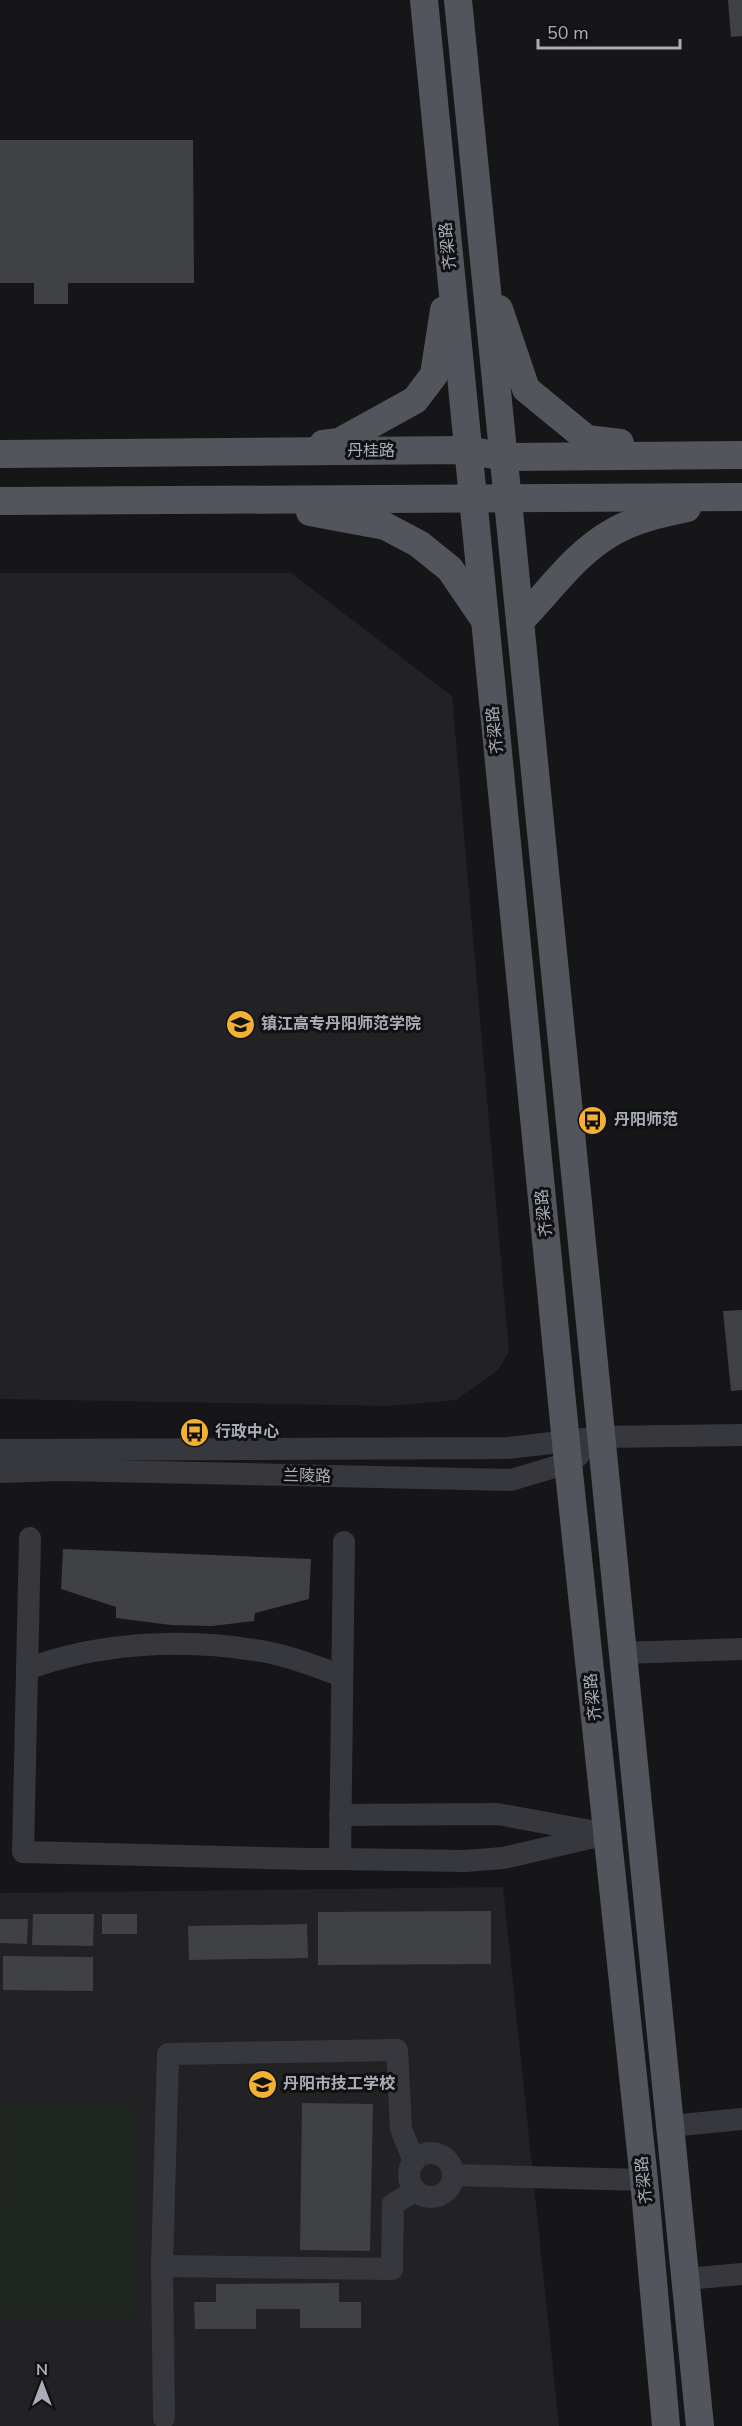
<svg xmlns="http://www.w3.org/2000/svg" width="742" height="2426" font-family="'Nunito Sans','Noto Sans SC',sans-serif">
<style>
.built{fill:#222225}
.green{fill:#1e261f}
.building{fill:#404145}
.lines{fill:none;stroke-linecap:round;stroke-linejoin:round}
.minor{stroke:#37383d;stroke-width:22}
.major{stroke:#53555c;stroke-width:28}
.labels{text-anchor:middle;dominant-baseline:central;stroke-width:6;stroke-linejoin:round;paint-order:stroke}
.street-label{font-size:16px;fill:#a8adb8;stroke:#111113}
.poi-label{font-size:16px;font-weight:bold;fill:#a8adb8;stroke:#111113;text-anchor:start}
</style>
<rect width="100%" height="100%" fill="#161618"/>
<g class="built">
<polygon points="0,573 291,573 452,696 509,1352 498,1370 456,1400 388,1406 0,1399"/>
<polygon points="503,1887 559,2426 0,2426 0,1893"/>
</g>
<polygon class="green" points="1,2105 133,2106 133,2318 0,2318"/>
<g class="building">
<polygon points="728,0 742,0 742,36 731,37"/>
<polygon points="0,140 193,140 194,283 68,283 68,304 34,304 34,283 0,283"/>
<polygon points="742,1310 742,1390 731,1391 723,1311"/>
<polygon points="63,1549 311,1559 309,1599 255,1613 254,1621 212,1626 171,1625 116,1618 116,1607 61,1589"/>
<polygon points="491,1911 491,1964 318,1965 318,1912"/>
<polygon points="33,1914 94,1914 93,1946 32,1945"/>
<rect x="102" y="1914" width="35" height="20"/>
<polygon points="0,1919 28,1919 27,1944 0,1943"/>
<polygon points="307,1924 308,1958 189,1960 188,1926"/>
<polygon points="3,1956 93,1957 93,1991 3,1990"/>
<polygon points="302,2103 373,2104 370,2251 300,2250"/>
<polygon points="339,2283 339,2302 361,2302 361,2328 300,2328 300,2309 256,2309 256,2329 195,2329 194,2302 216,2302 216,2284"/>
</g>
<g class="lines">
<g class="minor">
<polyline points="0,1450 508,1448 602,1437 742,1435"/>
<polyline points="0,1472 61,1470 511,1480 568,1463 579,1455"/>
<polyline points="30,1538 23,1852 307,1859 340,1859 344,1542"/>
<polyline points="623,1653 742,1649"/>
<path d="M27,1669C97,1643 180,1638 254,1650C285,1654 314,1666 342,1676"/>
<polyline points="340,1859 465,1861 503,1858 607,1834 497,1814 340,1815"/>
<polyline points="671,2126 742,2119"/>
<circle cx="431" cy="2175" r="22"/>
<polyline points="454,2175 644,2180"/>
<polyline points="162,2266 392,2269 393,2204 415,2191"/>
<polyline points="686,2279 742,2274"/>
<polyline points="164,2418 162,2266 168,2054 397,2050 401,2129 414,2161"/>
</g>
<g class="major">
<polyline points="424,0 568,1463 644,2180 666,2426"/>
<polyline points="458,0 700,2426"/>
<polyline points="499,309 526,389 587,439 620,443"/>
<polyline points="323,444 339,442 415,400 434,375 444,310"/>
<polyline points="0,454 468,450 504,457 742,455"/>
<polyline points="0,501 742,497"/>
<polyline points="310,512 385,526 419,544 450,569 482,616"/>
<path d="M520,621C550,591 575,553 613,532C635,519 663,513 687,508"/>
</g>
</g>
<defs>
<symbol id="school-disc" viewBox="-11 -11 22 22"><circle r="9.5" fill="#f2b134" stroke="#111113"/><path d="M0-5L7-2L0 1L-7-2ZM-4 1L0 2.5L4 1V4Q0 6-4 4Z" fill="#111"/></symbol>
<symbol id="bus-disc" viewBox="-11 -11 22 22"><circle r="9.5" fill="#f2b134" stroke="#111113"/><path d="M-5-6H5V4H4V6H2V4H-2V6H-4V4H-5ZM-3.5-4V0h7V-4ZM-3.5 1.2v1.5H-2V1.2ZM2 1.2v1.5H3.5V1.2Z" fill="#111"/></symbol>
</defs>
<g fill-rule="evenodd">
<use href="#school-disc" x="224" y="1008" width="33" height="33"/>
<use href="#bus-disc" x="576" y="1104" width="33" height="33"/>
<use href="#bus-disc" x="178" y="1416" width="33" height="33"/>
<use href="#school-disc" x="246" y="2068" width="33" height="33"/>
</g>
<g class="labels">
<g class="street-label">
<text transform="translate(448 246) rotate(-96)">齐梁路</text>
<text x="371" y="451">丹桂路</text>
<text transform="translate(495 730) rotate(-96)">齐梁路</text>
<text transform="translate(544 1213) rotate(-96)">齐梁路</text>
<text transform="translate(307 1476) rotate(1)">兰陵路</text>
<text transform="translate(593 1697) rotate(-96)">齐梁路</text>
<text transform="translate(644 2180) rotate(-96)">齐梁路</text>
</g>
<g class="poi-label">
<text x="261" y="1024">镇江高专丹阳师范学院</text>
<text x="614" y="1120">丹阳师范</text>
<text x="215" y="1432">行政中心</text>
<text x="283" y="2084">丹阳市技工学校</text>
</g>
</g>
<g transform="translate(42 2384)" stroke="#111113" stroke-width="4.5" paint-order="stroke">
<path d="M0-4.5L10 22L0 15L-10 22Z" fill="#a8adb8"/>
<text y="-9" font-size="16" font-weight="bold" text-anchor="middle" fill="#a8adb8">N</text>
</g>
<path d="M538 39v9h142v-9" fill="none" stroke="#a8adb8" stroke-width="3"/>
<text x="547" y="39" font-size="18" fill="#a8adb8" stroke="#111113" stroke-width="4.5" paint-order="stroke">50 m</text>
</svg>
